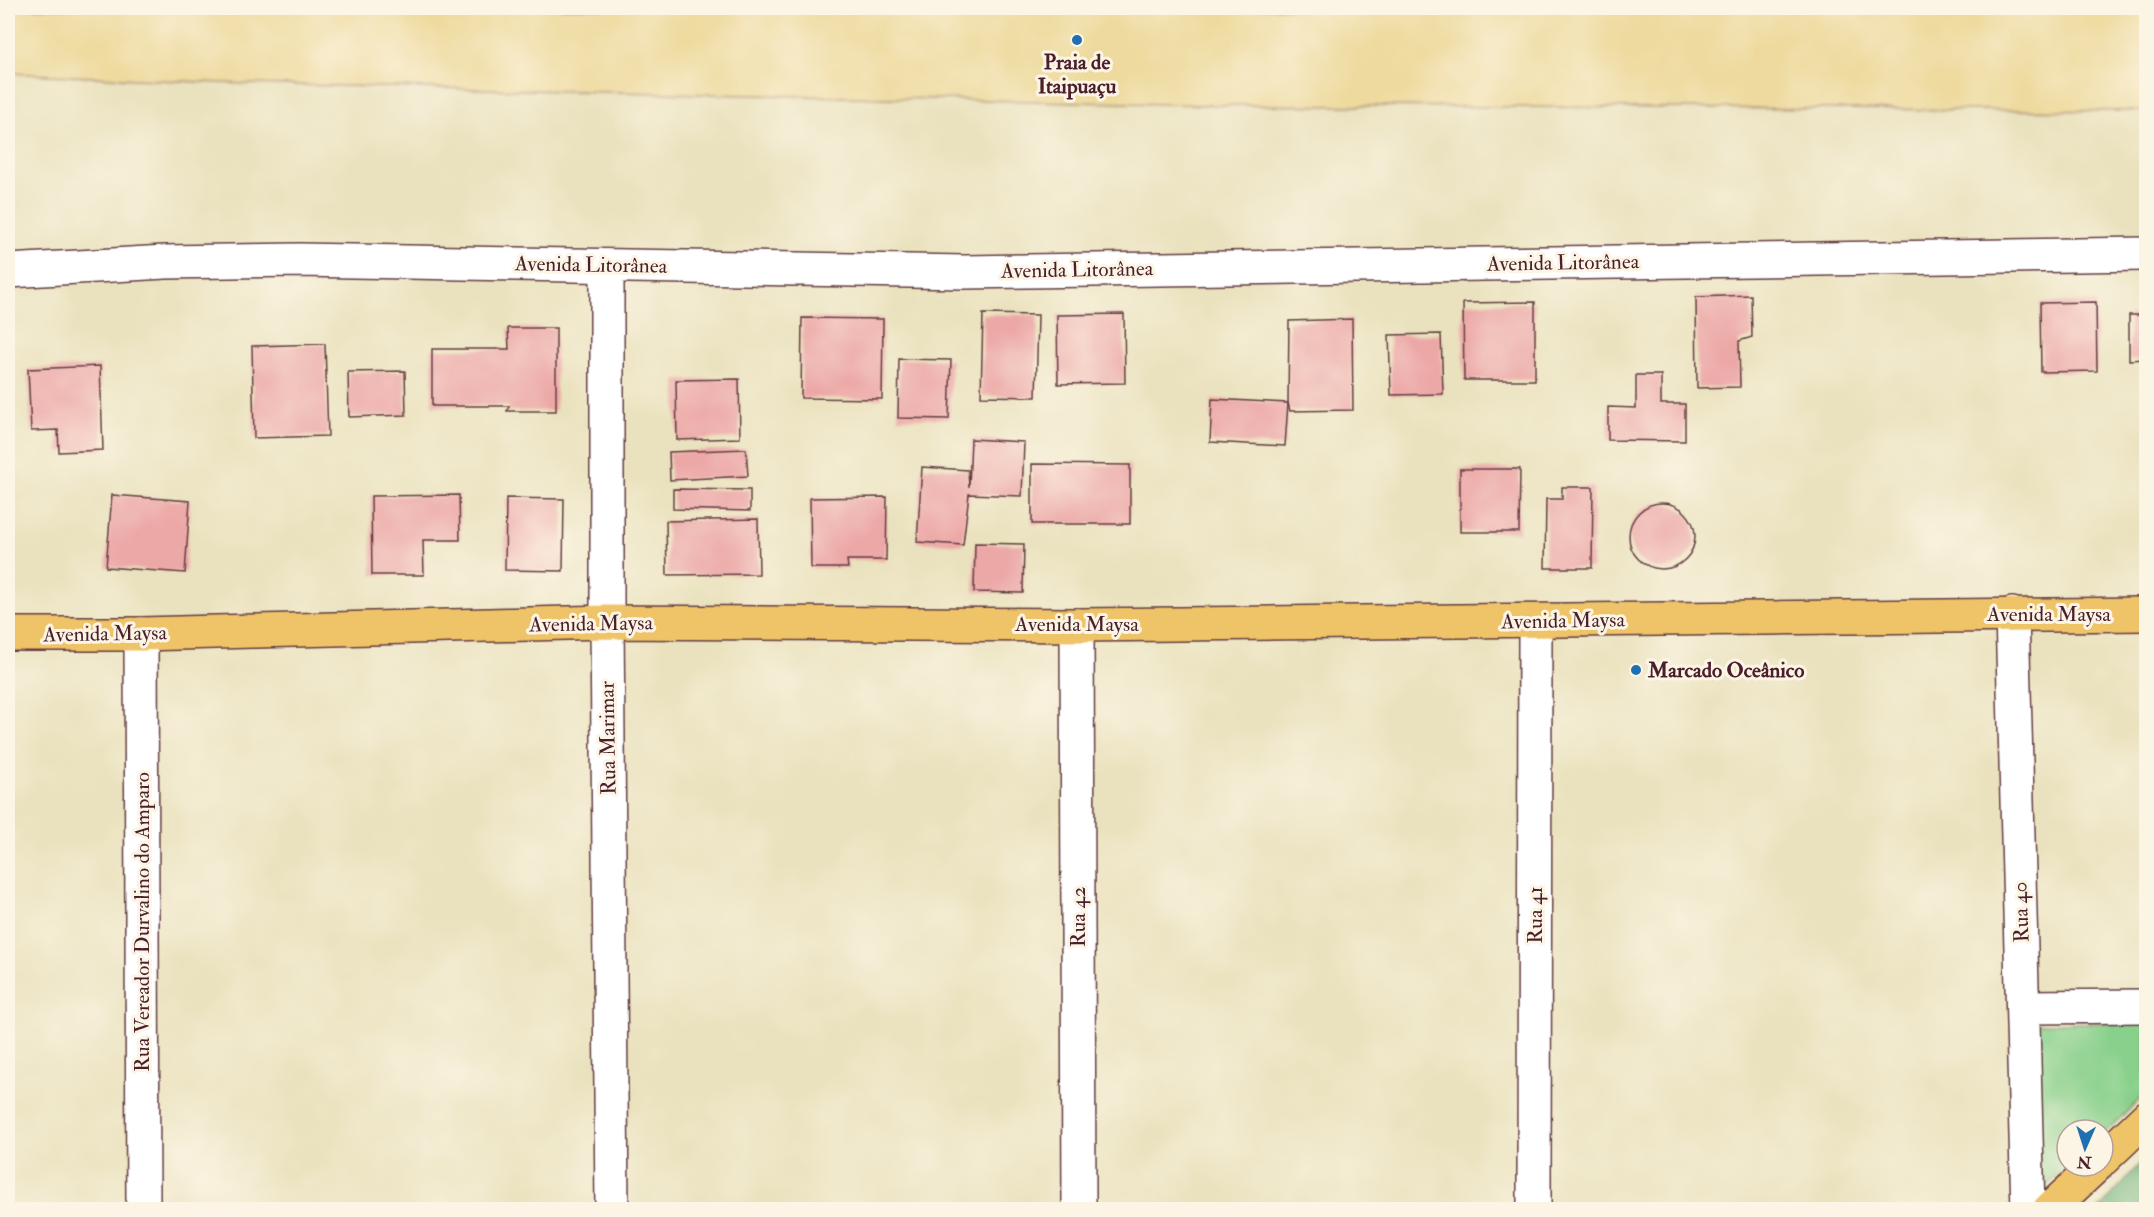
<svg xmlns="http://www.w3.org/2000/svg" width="2154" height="1217" font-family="'IM FELL Double Pica',serif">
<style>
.green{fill:#88d08b;stroke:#69785b;stroke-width:1.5}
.forest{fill:#6eb277;stroke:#5c6851;stroke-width:1.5}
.sand{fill:#eeda9e;stroke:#9c7c64;stroke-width:1.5}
.building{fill:#eca8a7}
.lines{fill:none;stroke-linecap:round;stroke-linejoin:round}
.minor-casing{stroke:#623c41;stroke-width:36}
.primary-casing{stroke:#623c41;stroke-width:36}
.minor{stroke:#fff;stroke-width:33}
.primary{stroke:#efc469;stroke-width:33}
.poi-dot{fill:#1f6fb2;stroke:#fcf5e5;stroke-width:2}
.labels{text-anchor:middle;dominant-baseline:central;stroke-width:6;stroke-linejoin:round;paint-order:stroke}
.poi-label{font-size:21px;font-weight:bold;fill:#4a1f2b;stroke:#fcf5e5}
.street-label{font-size:21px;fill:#4a1f2b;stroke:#fcf5e5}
</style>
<rect width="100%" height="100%" fill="#fcf5e5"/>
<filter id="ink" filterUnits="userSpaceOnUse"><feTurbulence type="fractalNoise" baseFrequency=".0167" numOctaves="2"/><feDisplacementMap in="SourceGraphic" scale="12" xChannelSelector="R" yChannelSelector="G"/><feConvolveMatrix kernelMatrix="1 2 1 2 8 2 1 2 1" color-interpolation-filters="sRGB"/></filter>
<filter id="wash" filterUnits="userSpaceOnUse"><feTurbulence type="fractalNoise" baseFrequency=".008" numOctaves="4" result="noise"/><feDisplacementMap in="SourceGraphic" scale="24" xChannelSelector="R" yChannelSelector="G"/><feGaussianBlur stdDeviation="1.35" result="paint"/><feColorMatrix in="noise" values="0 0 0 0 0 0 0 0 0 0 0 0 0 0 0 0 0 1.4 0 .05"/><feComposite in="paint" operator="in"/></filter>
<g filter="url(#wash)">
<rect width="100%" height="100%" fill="#eae2be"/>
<polygon class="green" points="2033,1023 2146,1023 2146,1094 2103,1134 2103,1130 2067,1130 2068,1166 2035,1197"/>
<polygon class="forest" points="2146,1157 2146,1209 2099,1209"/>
<polygon class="sand" points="8,8 2146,8 2146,111 1212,105 245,84 8,73"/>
<g id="blocks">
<g class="building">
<polygon points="1751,295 1752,337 1739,341 1740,387 1697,388 1696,297"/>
<polygon points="1535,302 1535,380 1464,380 1463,303"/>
<polygon points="2096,302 2097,371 2041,372 2040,303"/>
<polygon points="983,314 1038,315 1036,397 981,396"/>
<polygon points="1124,314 1125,383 1058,384 1057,315"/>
<polygon points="2129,315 2146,315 2146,359 2129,360"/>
<polygon points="802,318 883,319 882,399 801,398"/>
<polygon points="1352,319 1353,410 1290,411 1288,403 1289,321"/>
<polygon points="508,328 556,328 556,411 507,411 509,406 432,406 432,349 509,349"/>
<polygon points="1441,334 1443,394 1391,395 1389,335"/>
<polygon points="325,344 328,436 254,438 252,346"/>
<polygon points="899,359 951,360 949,419 898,418"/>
<polygon points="100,366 103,450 59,452 58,430 31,431 28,369"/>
<polygon points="8,368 12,368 10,447 8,447"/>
<polygon points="405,371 406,415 349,417 348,372"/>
<polygon points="1636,375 1661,375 1661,404 1685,404 1685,441 1608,440 1608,407 1636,408"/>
<polygon points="739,379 740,438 677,440 676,380"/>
<polygon points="1212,399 1288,403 1285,446 1210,442"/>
<polygon points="971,439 1024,442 1022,496 969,494 963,545 917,542 922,467 968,470 969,487"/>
<polygon points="746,449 748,476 670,480 669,452"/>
<polygon points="1032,464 1130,465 1130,524 1032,524"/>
<polygon points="1460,469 1520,469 1519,532 1460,532"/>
<polygon points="1562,487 1593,487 1592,568 1545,568 1546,499 1562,499"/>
<polygon points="673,489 750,490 750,511 673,509"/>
<polygon points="112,495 190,501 185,573 106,567"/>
<polygon points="459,495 460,540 423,540 424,575 372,575 371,496"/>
<polygon points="887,497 886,560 847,560 848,568 811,568 810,498"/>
<polygon points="506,498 564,499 563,571 505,570"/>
<circle cx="1662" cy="536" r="33"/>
<polygon points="758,519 759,574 667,575 666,521"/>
<polygon points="975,543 1024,544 1023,593 974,592"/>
</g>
</g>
</g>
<g filter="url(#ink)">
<use href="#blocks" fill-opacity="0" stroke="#623c41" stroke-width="1.5"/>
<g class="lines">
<defs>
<g id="minor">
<polyline points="607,266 607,622 612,1210"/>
<polyline points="8,271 165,262 299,260 965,272 2146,254"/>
<polyline points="2012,614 2028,1210"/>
<polyline points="1077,625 1079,1210"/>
<polyline points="141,634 143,1210"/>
<polyline points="2023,1007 2146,1006"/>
<polyline points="1534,1210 1535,621"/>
</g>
<g id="primary">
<polyline points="8,634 141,634 607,622 1077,625 2146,614"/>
<polyline points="2103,1159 2146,1118"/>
<polyline points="2049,1210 2096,1166"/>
</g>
</defs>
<use href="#minor" class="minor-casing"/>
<use href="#primary" class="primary-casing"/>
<use href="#minor" class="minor"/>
<use href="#primary" class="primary"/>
</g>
</g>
<g class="poi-dot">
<circle cx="1077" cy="40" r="6"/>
<circle cx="1636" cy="670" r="6"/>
</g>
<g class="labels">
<g class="poi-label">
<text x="1077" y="62">Praia de<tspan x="1077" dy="24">Itaipuaçu</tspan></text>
<text x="1648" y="670" text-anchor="start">Marcado Oceânico</text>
</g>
<g class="street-label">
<text transform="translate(1563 263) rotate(-1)">Avenida Litorânea</text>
<text transform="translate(591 265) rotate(1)">Avenida Litorânea</text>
<text transform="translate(1077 270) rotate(-1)">Avenida Litorânea</text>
<text x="2049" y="614">Avenida Maysa</text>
<text transform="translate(1563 621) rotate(-1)">Avenida Maysa</text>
<text transform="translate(591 624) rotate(-1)">Avenida Maysa</text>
<text x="1077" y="624">Avenida Maysa</text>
<text transform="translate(105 634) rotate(-1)">Avenida Maysa</text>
<text transform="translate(608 738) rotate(-91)">Rua Marimar</text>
<text transform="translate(2021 912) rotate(-92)">Rua 40</text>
<text transform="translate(1535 915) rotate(-90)">Rua 41</text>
<text transform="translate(1078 917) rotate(-90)">Rua 42</text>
<text transform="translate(142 922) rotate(-90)">Rua Vereador Durvalino do Amparo</text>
</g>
</g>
<rect width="2154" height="1217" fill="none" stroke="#fcf5e5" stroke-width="30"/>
<g transform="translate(2085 1148) rotate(183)"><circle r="28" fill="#fcf5e5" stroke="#b59f9b" stroke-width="1.5"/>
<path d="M0-4.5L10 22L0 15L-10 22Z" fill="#1f6fb2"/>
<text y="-9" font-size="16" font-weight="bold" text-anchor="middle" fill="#4a1f2b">N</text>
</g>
</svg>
